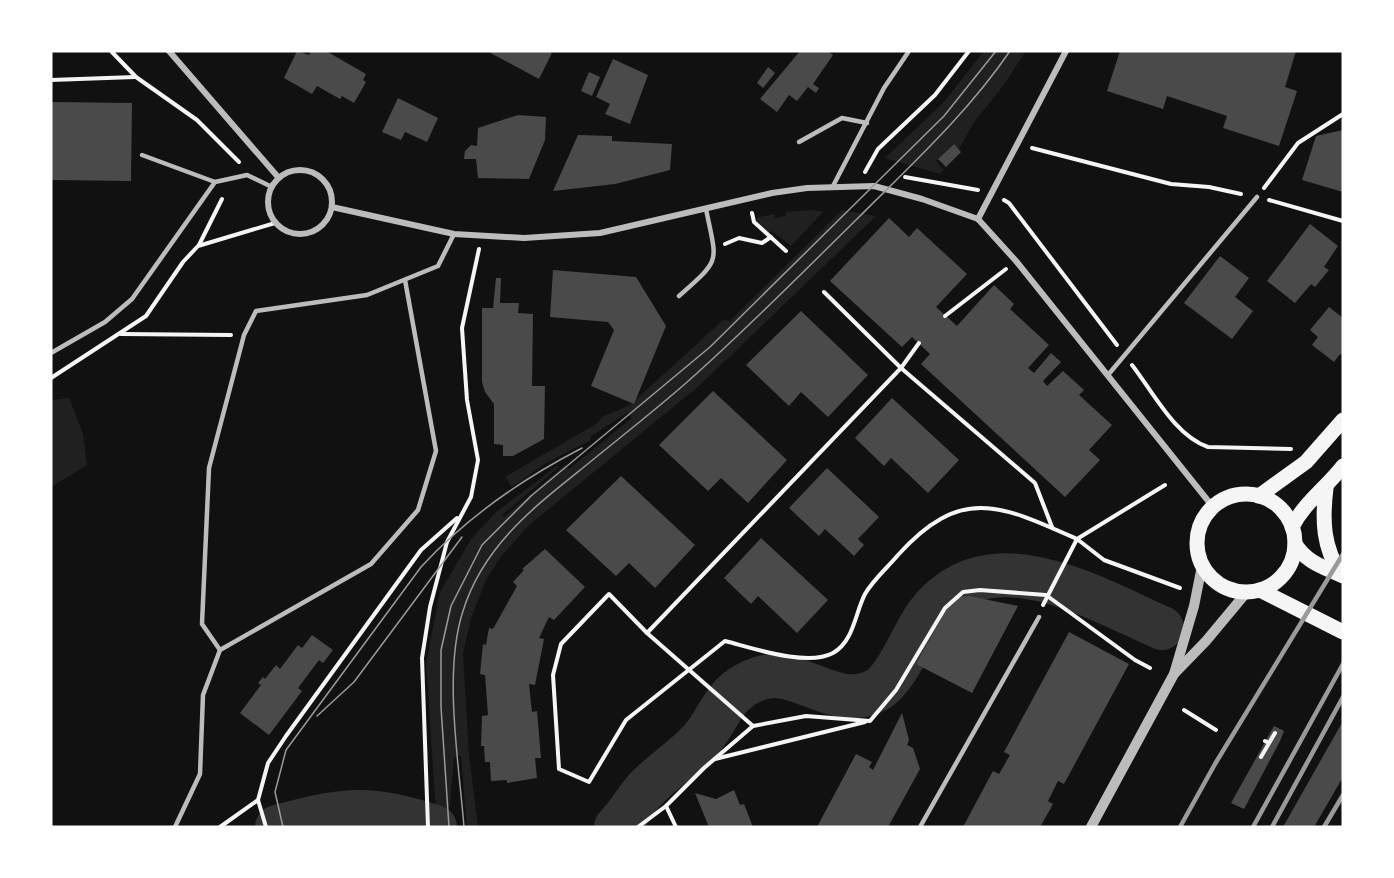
<svg xmlns="http://www.w3.org/2000/svg" width="1394" height="878" font-family="Lora,serif">
<style>
.green{fill:#202020}
.lines{fill:none;stroke-linecap:round;stroke-linejoin:round}
.river{stroke:#333;stroke-width:44}
.building{fill:#4a4a4a}
.path{stroke:#f5f5f5;stroke-width:4}
.service{stroke:#bcbcbc;stroke-width:4.5}
.minor{stroke:#bcbcbc;stroke-width:6}
.tertiary{stroke:#bcbcbc;stroke-width:10}
.primary{stroke:#f5f5f5;stroke-width:15}
.tram{stroke:#9a9a9a;stroke-width:1.5}
.rail{stroke:#9a9a9a;stroke-width:4.5}
</style>
<rect width="100%" height="100%" fill="#111"/>
<g class="green">
<polygon points="984,51 1026,51 1003,86 974,122 959,149 953,144 936,161 944,170 940,174 885,158 944,102"/>
<polygon points="813,210 823,212 791,246 772,231 769,233 756,220 759,217 774,214 775,218 786,216 786,212"/>
<polygon points="842,210 876,216 700,385 528,526 500,558 486,580 471,618 463,654 469,755 478,827 467,827 461,756 454,757 450,805 445,811 445,818 441,819 440,826 437,826 426,664 440,592 471,539 496,512 557,466 560,466 502,515 504,517 565,465 569,469 632,418 627,413 590,437 591,440 546,463 512,487 505,477 596,424 602,417 630,405 723,320 730,321"/>
<polygon points="69,398 83,434 87,465 51,487 51,400"/>
</g>
<g class="lines">
<g class="river">
<path d="M277,827C343,809 370,805 435,827"/>
<path d="M616,827C627,816 634,803 644,791C662,771 687,757 704,736C714,724 721,706 732,695C743,684 761,675 777,676C812,679 841,709 877,690C897,679 913,634 927,615C988,534 1091,597 1162,628"/>
</g>
</g>
<g class="building">
<polygon points="297,51 309,55 311,51 326,51 366,74 363,80 366,82 354,103 342,96 340,99 317,86 312,94 284,78"/>
<polygon points="487,51 548,51 552,53 539,79"/>
<polygon points="800,51 828,51 833,55 813,84 819,88 816,93 808,87 797,101 789,95 777,112 760,99"/>
<polygon points="1120,51 1296,51 1285,87 1297,91 1279,146 1223,128 1227,116 1167,96 1163,109 1107,91"/>
<polygon points="613,59 648,75 630,124 605,114 610,104 596,97"/>
<polygon points="768,67 775,73 763,88 757,83"/>
<polygon points="589,72 600,77 592,96 581,91"/>
<polygon points="398,98 438,118 427,142 405,132 401,140 382,132"/>
<polygon points="51,102 132,103 131,181 51,180"/>
<polygon points="518,115 546,117 545,140 529,179 478,178 476,159 464,159 465,151 471,145 477,146 478,128"/>
<polygon points="1343,130 1343,192 1302,180 1316,136"/>
<polygon points="578,135 612,136 612,141 672,144 670,170 615,184 553,191"/>
<polygon points="954,144 961,152 946,167 938,159"/>
<polygon points="889,218 909,237 917,228 967,274 936,307 957,326 994,285 1014,304 1010,309 1049,345 1028,368 1034,373 1051,353 1061,362 1043,381 1047,386 1063,371 1084,390 1079,395 1112,425 1089,450 1100,460 1065,497 921,364 930,354 912,337 902,347 830,281"/>
<polygon points="1310,224 1338,246 1324,267 1329,270 1315,287 1311,284 1295,303 1267,281"/>
<polygon points="1220,256 1249,278 1235,297 1253,311 1232,339 1184,303"/>
<polygon points="553,270 636,277 666,326 634,404 591,386 614,330 608,322 550,317"/>
<polygon points="496,278 501,278 500,303 519,303 518,313 533,314 532,386 545,386 544,439 513,456 503,456 503,445 494,444 494,404 485,392 482,382 482,308 493,308"/>
<polygon points="1329,307 1343,318 1343,356 1340,354 1334,362 1312,345 1318,337 1310,330"/>
<polygon points="801,311 868,375 828,417 801,392 789,406 746,365"/>
<polygon points="713,391 787,460 748,503 721,478 708,491 659,445"/>
<polygon points="892,398 959,460 928,493 891,458 884,466 855,438"/>
<polygon points="827,468 879,517 858,539 864,545 854,556 825,529 819,536 789,508"/>
<polygon points="621,476 695,545 655,588 629,563 616,576 566,530"/>
<polygon points="761,538 828,600 797,633 758,596 751,604 724,578"/>
<polygon points="545,549 585,587 554,620 549,617 539,638 544,639 535,685 529,684 532,712 537,711 541,758 535,758 537,778 507,783 507,780 491,781 490,762 485,762 484,746 481,746 482,716 488,715 485,675 480,674 483,644 486,645 489,628 493,629 517,586 513,582 524,570 522,569"/>
<polygon points="969,596 1018,606 972,693 916,664 949,605 959,597"/>
<polygon points="1069,632 1129,664 1064,784 1058,781 1048,801 1053,804 1040,827 963,827 993,771 999,774 1010,755 1004,752"/>
<polygon points="312,635 333,650 323,663 319,660 298,688 302,691 269,735 240,713 261,685 258,683 263,677 265,679 276,665 280,669 298,645 302,648"/>
<polygon points="902,713 909,740 907,745 913,748 920,769 888,827 817,827 856,754 872,762 869,767 873,770"/>
<polygon points="1343,721 1343,777 1314,827 1283,827"/>
<polygon points="1274,726 1284,731 1280,741 1244,809 1231,803"/>
<polygon points="734,790 740,805 744,804 753,827 709,827 695,793 716,799"/>
</g>
<g class="lines">
<g class="path">
<polyline points="111,51 136,77 197,120 239,162"/>
<polyline points="51,80 135,77"/>
<polyline points="1032,148 1171,184 1209,187 1241,194"/>
<polyline points="865,172 878,149 935,95 969,51"/>
<polyline points="905,177 978,190"/>
<polyline points="1264,188 1298,143 1343,114"/>
<polyline points="1004,200 1009,203 1117,345"/>
<polyline points="1269,200 1343,221"/>
<polyline points="752,213 754,222 786,251"/>
<polyline points="725,244 739,238 762,243 771,237"/>
<polyline points="199,245 222,199"/>
<polyline points="824,292 901,368 1035,483 1052,527"/>
<polyline points="945,316 1006,269"/>
<polyline points="121,334 231,335"/>
<path d="M1132,365C1153,392 1175,436 1208,447L1291,449"/>
<polyline points="51,378 146,316 183,262 198,246 275,223"/>
<polyline points="1043,605 1077,539 1104,560 1180,588"/>
<path d="M647,633L609,594L561,644L553,675L559,769L589,782L626,720L725,641C753,648 807,667 833,653C854,641 855,613 865,594C873,580 888,567 898,555C961,485 1001,505 1077,539L1165,485"/>
<polyline points="1184,710 1216,730"/>
<polyline points="753,726 647,633 901,368 919,343"/>
<polyline points="1261,757 1275,733 1269,743 1265,741"/>
<polyline points="715,759 865,722"/>
<polyline points="258,800 266,827"/>
<polyline points="666,806 676,827"/>
<polyline points="220,827 258,800 268,763 286,736 421,550 457,518"/>
<polyline points="428,827 422,658 430,607 447,542 471,497 478,460 467,400 462,328 479,249"/>
<polyline points="638,827 666,806 704,768 753,726 806,716 870,721 896,690 945,608 963,592 980,590 1046,595 1135,660 1150,668"/>
</g>
<g class="service">
<polyline points="799,142 842,118 867,123"/>
<polyline points="142,155 215,182"/>
<polyline points="833,186 884,88 909,51"/>
<polyline points="405,280 436,451 418,510 371,564 220,650 202,624 209,468 244,335 256,311 367,295 438,266 454,234"/>
<path d="M679,296C722,258 717,264 706,209"/>
<polyline points="51,353 105,322 132,299 215,182 247,175 272,187"/>
<polyline points="1108,375 1257,197"/>
<polyline points="175,827 200,774 203,695 220,650"/>
<polyline points="920,827 1039,617"/>
</g>
<g class="minor">
<polyline points="169,51 278,177"/>
<circle cx="300" cy="202" r="32"/>
<polyline points="332,207 454,234 524,238 600,233 772,193 807,188 874,186 922,199 978,219 1016,261 1213,507"/>
<polyline points="978,219 1066,51"/>
</g>
<g class="tertiary">
<polyline points="1174,674 1206,641 1246,593"/>
<polyline points="1091,827 1174,674 1194,606 1202,566"/>
</g>
<g class="primary">
<path d="M1326,488C1322,521 1323,547 1341,575"/>
<circle cx="1246" cy="543" r="49"/>
<polyline points="1259,496 1306,462 1343,420"/>
<path d="M1292,527C1304,503 1326,488 1343,466"/>
<path d="M1295,544C1307,563 1324,567 1343,576"/>
<polyline points="1260,590 1343,632"/>
</g>
<g class="tram">
<polyline points="317,716 354,682 462,537"/>
<path d="M283,827L275,792L286,750L421,567C466,518 524,478 582,448"/>
<polyline points="449,827 441,707 441,650 451,606 482,545 531,496 710,347 944,116 996,51"/>
<path d="M464,827C459,763 443,672 463,611C483,546 534,507 584,467C618,439 653,412 686,383C745,331 801,274 857,219C911,165 967,114 1010,51"/>
</g>
<g class="rail">
<polyline points="1180,827 1215,764 1343,554"/>
<polyline points="1253,827 1343,664"/>
<polyline points="1272,827 1343,697"/>
<polyline points="1324,827 1343,795"/>
</g>
</g>
<rect width="1394" height="878" fill="none" stroke="#ffffff" stroke-width="105"/>
</svg>
